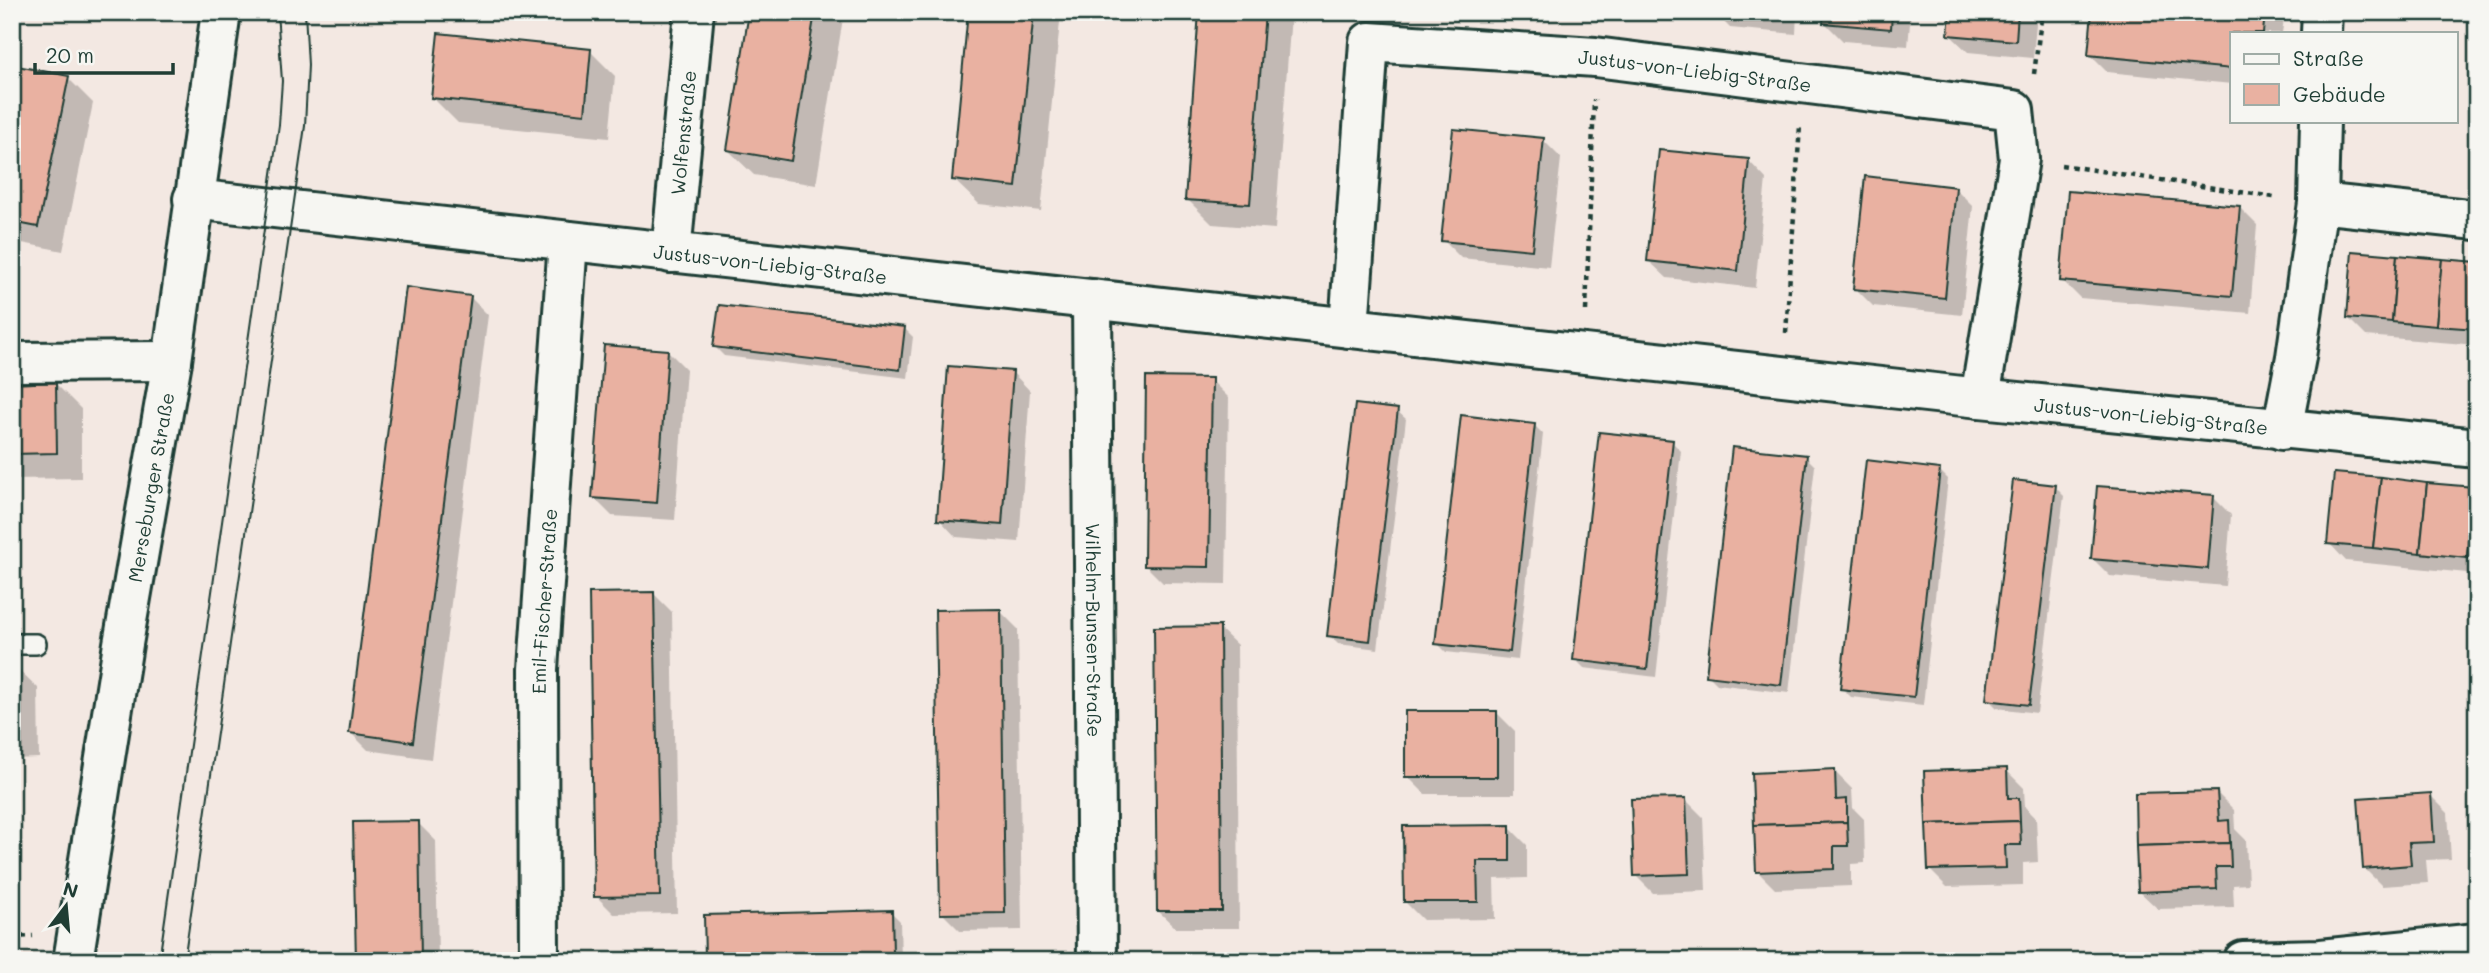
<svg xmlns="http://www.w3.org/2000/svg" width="2489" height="973" font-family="Mali,sans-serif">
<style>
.shadow{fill:#0003}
.building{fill:#e9b1a1;stroke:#1f3d34;stroke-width:2}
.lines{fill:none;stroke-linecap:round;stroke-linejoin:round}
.lane-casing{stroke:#1f3d34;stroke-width:24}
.street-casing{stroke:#1f3d34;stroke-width:44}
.secondary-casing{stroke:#1f3d34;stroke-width:44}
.path{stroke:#1f3d34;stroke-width:4.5;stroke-dasharray:5 5;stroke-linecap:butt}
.lane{stroke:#f6f6f2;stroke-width:19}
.street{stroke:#f6f6f2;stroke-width:38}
.secondary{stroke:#f6f6f2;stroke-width:38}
.tram{stroke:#1f3d34;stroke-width:2}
.labels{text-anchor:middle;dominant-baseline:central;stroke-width:7;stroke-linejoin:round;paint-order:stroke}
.street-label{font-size:19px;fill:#1f3d34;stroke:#f6f6f2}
</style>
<rect width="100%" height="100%" fill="#f3e8e2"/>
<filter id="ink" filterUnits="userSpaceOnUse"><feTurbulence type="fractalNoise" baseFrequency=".0143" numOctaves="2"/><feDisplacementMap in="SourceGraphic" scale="14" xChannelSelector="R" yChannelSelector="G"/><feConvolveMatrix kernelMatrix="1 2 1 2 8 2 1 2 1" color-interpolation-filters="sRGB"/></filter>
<g filter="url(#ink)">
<g class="shadow">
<polygon points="751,12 844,12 816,185 754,175 728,150"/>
<polygon points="970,12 1061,12 1041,211 979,204 953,179"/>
<polygon points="1201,12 1288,12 1291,15 1275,229 1212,224 1187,199"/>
<polygon points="1602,12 1665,12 1664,18"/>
<polygon points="1714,12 1797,12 1796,34 1730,28"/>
<polygon points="1826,12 1911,12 1908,46 1843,41 1825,23"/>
<polygon points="1952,12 2037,12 2033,58 1968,52 1950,35"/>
<polygon points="2094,12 2285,12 2282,33 2232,33 2232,84 2107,72 2089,54"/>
<polygon points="590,51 615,76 609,138 458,123 433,98"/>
<polygon points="12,67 68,78 93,103 63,251 12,241"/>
<polygon points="1543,140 1561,158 1549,267 1461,258 1443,240"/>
<polygon points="1749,161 1766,179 1755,288 1667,278 1649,261"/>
<polygon points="1955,188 1973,206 1962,315 1873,306 1855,288"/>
<polygon points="2239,207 2257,225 2250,313 2080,298 2062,280"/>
<polygon points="2477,263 2477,345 2366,336 2348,318"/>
<polygon points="470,297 488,315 431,759 368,750 350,732"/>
<polygon points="904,328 913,337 908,378 724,356 715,347"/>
<polygon points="668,351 686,369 675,520 612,516 594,498"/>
<polygon points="1013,373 1030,391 1019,542 956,537 939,519"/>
<polygon points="1211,380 1229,398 1226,584 1163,583 1145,565"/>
<polygon points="56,384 81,409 81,478 12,479 12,386"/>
<polygon points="1397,411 1406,419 1378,649 1338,644 1329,635"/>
<polygon points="1534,425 1543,434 1518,660 1446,652 1437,643"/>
<polygon points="1672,442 1681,451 1656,677 1584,668 1575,659"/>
<polygon points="1806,457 1815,466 1789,693 1717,684 1708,675"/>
<polygon points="1939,470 1948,479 1923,705 1851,697 1842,688"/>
<polygon points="2055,487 2064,496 2037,713 1997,708 1988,699"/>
<polygon points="2477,489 2477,574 2346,561 2329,543"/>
<polygon points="2213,497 2231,515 2225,586 2110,576 2092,558"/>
<polygon points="654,594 672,612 677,913 614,914 596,896"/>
<polygon points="1000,611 1018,629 1022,930 960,931 942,913"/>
<polygon points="1219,628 1237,645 1239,928 1176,928 1158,911"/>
<polygon points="12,663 38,688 39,758 12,759"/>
<polygon points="1497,713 1515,731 1515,794 1425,794 1407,776"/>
<polygon points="2006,770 2024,788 2025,807 2036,818 2038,862 2023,863 2023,885 1947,887 1929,869"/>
<polygon points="1834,771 1852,789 1853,808 1864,819 1865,863 1851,864 1851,886 1775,889 1757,871"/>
<polygon points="2216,792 2234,810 2235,829 2246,840 2248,884 2233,885 2234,907 2158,909 2140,892"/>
<polygon points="2430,795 2448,813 2451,859 2426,860 2428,883 2382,886 2364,868"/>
<polygon points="1685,799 1703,817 1706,891 1653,893 1635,875"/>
<polygon points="418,823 436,841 438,961 358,961"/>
<polygon points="1509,827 1527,845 1527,878 1494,879 1495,919 1423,920 1405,902"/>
<polygon points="891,912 900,921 901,961 711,961 707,957"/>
</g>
<g class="building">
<polygon points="749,12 815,12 791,161 727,150"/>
<polygon points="968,12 1034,12 1016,187 952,180"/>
<polygon points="1199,12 1265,12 1250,204 1185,200"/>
<polygon points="1824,12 1892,12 1891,29 1823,23"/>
<polygon points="1950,12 2018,12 2016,41 1948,35"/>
<polygon points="2092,12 2265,12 2263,33 2232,33 2232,69 2088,55"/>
<polygon points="438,33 591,49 585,114 431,98"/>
<polygon points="12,65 69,76 38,227 12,222"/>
<polygon points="1453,129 1544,138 1532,250 1441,241"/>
<polygon points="1659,150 1749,159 1738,271 1647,261"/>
<polygon points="1865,176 1956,187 1945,298 1853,289"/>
<polygon points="2068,191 2240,206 2232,296 2060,281"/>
<polygon points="2352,251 2397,255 2392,322 2347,318"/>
<polygon points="2397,255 2442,259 2436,326 2392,322"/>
<polygon points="2442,259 2477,262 2477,329 2436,326"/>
<polygon points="406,287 471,296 413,742 349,733"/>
<polygon points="719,305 905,327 900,370 713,347"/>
<polygon points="604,345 668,350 657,503 592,498"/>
<polygon points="948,366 1013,371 1002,525 937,520"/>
<polygon points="1146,377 1212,378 1209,567 1144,566"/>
<polygon points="56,382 57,453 12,454 12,384"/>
<polygon points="1355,404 1398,409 1370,641 1327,636"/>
<polygon points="1461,415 1535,424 1510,652 1435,644"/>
<polygon points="1599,432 1673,440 1647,669 1573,660"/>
<polygon points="1732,447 1807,455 1781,685 1706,676"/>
<polygon points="1866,460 1940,469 1914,697 1840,689"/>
<polygon points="2334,473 2381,477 2373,548 2327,544"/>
<polygon points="2381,477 2427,483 2420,553 2373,548"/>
<polygon points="2013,480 2056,485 2029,705 1986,700"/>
<polygon points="2427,483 2474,487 2467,558 2420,553"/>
<polygon points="2097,486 2214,495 2208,569 2091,559"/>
<polygon points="2474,487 2477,488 2477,559 2467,558"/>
<polygon points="654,592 660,896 594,897 589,593"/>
<polygon points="1001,609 1005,913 940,914 935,610"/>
<polygon points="1220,626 1222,911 1157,911 1154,627"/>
<polygon points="12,661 15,734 12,734"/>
<rect x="1405" y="711" width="92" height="66"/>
<polygon points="2007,768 2008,798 2019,798 2020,821 1926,824 1924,771"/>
<polygon points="1835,769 1836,800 1847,799 1847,822 1754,825 1752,773"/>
<polygon points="2217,791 2219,821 2229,820 2230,843 2136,846 2135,793"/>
<polygon points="2431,793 2434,842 2409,843 2411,865 2363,869 2358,798"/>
<polygon points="1686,798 1689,874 1634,876 1631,799"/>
<polygon points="419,821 421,961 356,961 353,822"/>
<polygon points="2020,821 2021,845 2005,845 2006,868 1928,870 1926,824"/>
<polygon points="1847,822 1848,846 1834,846 1834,869 1756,872 1754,825"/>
<polygon points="1510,825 1510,861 1477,861 1478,902 1404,902 1403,826"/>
<polygon points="2230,843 2231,867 2216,867 2217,889 2138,892 2136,846"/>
<polygon points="892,910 893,954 705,958 704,915"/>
</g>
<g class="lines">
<defs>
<polyline id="lane" points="12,644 36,644"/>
<g id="street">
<polyline points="2321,33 2322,12"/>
<path id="s1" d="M193,199L1980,398L2477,448"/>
<polyline points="2318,203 2477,220"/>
<path id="s2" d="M671,253L694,12"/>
<path id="s3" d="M1092,299L1097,961"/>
<path id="s4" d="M1349,328L1369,42L1595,57L2014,110L2019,159L1980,398"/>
<polyline points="12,362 172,361"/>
<polyline points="2282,430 2296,357 2318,203 2320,121"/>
<path id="s5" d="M539,961L538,669L568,241"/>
<polyline points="2243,961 2321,959 2477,943"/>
</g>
<g id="secondary">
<path id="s6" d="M73,961L123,644L172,361L221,12"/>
</g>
</defs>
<use href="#lane" class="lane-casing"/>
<use href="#street" class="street-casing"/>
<use href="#secondary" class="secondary-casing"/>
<g class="path">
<polyline points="2034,74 2042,12"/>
<polyline points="2061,165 2274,197"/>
<polyline points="1586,311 1594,100"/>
<polyline points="1786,333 1800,126"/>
<polyline points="12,937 33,936"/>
</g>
<use href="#lane" class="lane"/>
<use href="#street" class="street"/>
<use href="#secondary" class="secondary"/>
<g class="tram">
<polyline points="159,961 279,125 282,81 277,12"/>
<polyline points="184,961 305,126 308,65 305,12"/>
</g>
</g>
</g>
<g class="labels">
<g class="street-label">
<text stroke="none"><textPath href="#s4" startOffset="614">Justus-von-Liebig-Straße</textPath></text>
<text stroke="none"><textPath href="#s2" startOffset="121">Wolfenstraße</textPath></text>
<text stroke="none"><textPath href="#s1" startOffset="581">Justus-von-Liebig-Straße</textPath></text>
<text stroke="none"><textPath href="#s1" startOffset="1970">Justus-von-Liebig-Straße</textPath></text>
<text stroke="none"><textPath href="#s6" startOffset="480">Merseburger Straße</textPath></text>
<text stroke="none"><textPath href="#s5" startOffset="360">Emil-Fischer-Straße</textPath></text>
<text stroke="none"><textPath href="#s3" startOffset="331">Wilhelm-Bunsen-Straße</textPath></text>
</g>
</g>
<rect width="2489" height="973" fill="none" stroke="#f6f6f2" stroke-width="42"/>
<rect x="21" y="21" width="2447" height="931" fill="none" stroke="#1f3d34" stroke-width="2.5" filter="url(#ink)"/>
<rect x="2230" y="32" width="228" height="91" fill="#f6f6f2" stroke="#a0aca6" stroke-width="2"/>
<rect x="2244" y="54" width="35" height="10" fill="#f6f6f2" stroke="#a0aca6" stroke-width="2"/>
<text x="2293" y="66" font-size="21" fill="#1f3d34">Straße</text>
<rect x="2244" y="84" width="35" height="21" fill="#e9b1a1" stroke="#a0aca6" stroke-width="2"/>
<text x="2293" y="102" font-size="21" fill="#1f3d34">Gebäude</text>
<g transform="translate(66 906) rotate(16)" stroke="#f6f6f2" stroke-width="5" paint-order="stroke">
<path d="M0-5L12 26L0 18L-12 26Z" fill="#1f3d34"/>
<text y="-10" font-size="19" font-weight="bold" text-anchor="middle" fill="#1f3d34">N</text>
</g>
<path d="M35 63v10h138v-10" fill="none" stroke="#1f3d34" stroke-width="3.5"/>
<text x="46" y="63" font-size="21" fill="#1f3d34" stroke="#f6f6f2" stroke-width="5" paint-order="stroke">20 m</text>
</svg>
